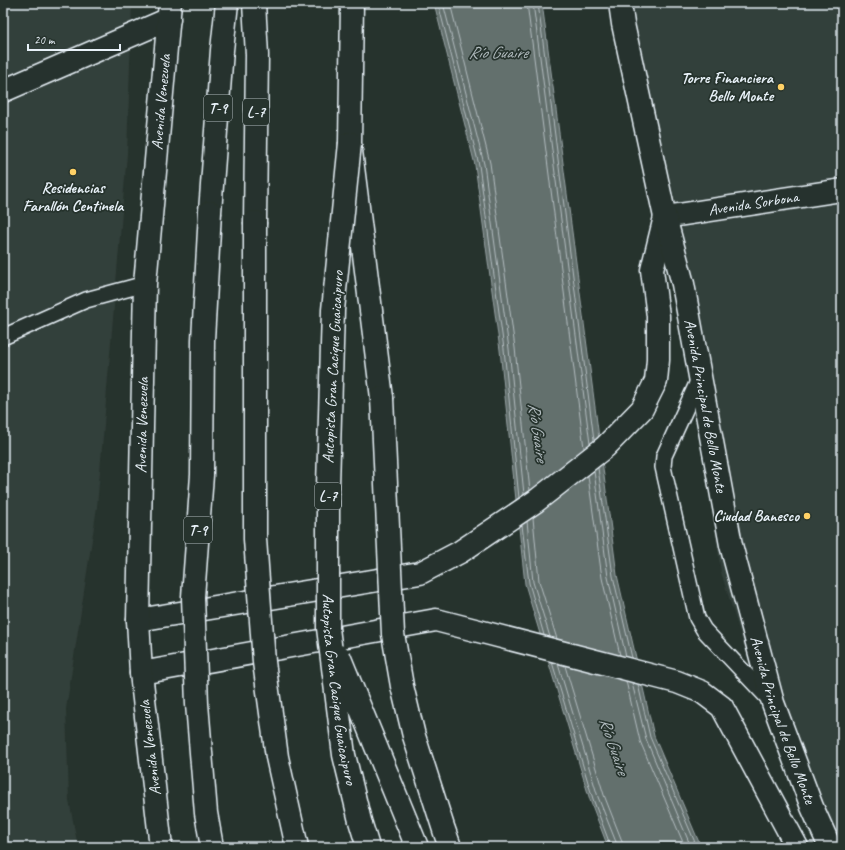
<svg xmlns="http://www.w3.org/2000/svg" width="845" height="850" font-family="Caveat,sans-serif">
<style>
.built{fill:#333f3a}
.water{fill:#636f6d;stroke:#98a3a5}
.lines{fill:none;stroke-linecap:round;stroke-linejoin:round}
.shore{stroke:#b3bdc0;stroke-width:1}
.service-casing{stroke:#e8f1f8;stroke-width:18}
.minor-casing{stroke:#e8f1f8;stroke-width:25}
.tertiary-casing{stroke:#e8f1f8;stroke-width:25}
.motorway-casing{stroke:#e8f1f8;stroke-width:25}
.service{stroke:#26332d;stroke-width:15}
.minor{stroke:#26332d;stroke-width:22}
.tertiary{stroke:#26332d;stroke-width:22}
.motorway{stroke:#26332d;stroke-width:22}
.motorway-bridge-casing{stroke:#e8f1f8;stroke-width:25;stroke-linecap:butt}
.motorway-bridge{stroke:#26332d;stroke-width:22}
.poi-dot{fill:#ffd166;stroke:#26332d;stroke-width:1.5}
.labels{text-anchor:middle;dominant-baseline:central;stroke-width:3.5;stroke-linejoin:round;paint-order:stroke}
.shield{fill:#26332d;stroke:#aeb8bb;stroke-width:1}
.shield-label{font-size:15px;font-weight:bold;fill:#e8f1f8}
.poi-label{font-size:16px;font-weight:bold;fill:#e8f1f8;stroke:#26332d;text-anchor:end}
.street-label{font-size:16px;fill:#e8f1f8;stroke:#26332d}
.water-label{font-size:17px;font-style:italic;fill:#b3bdc0;stroke:#26332d}
</style>
<rect width="100%" height="100%" fill="#26332d"/>
<filter id="ink" filterUnits="userSpaceOnUse"><feTurbulence type="fractalNoise" baseFrequency=".025" numOctaves="2"/><feDisplacementMap in="SourceGraphic" scale="8" xChannelSelector="R" yChannelSelector="G"/><feConvolveMatrix kernelMatrix="1 2 1 2 8 2 1 2 1" color-interpolation-filters="sRGB"/></filter>
<g filter="url(#ink)">
<g class="built">
<polygon points="3,3 132,3 127,154 97,507 66,709 69,800 78,847 3,847"/>
<polygon points="628,3 842,3 842,847 822,847 755,682 721,572 689,356"/>
</g>
<polygon class="water" points="434,3 542,3 617,575 654,736 701,847 608,847 590,800 525,584 500,350 475,165"/>
<g class="lines">
<g class="shore">
<polyline points="438,3 479,165 504,349 519,498"/>
<polyline points="443,3 484,164 509,349 524,494"/>
<polyline points="450,3 490,163 515,348 530,491"/>
<polyline points="527,3 584,448"/>
<polyline points="533,3 590,444"/>
<polyline points="538,3 594,440"/>
<polyline points="598,468 613,576 632,658"/>
<polyline points="594,471 608,577 626,657"/>
<polyline points="588,476 602,578 620,655"/>
<polyline points="533,518 539,581 557,639"/>
<polyline points="527,521 533,582 550,637"/>
<polyline points="522,525 529,583 544,635"/>
<polyline points="552,662 593,799 611,847"/>
<polyline points="558,664 598,797 616,842 616,847"/>
<polyline points="565,666 604,795 622,841 622,847"/>
<polyline points="626,681 640,741 685,847"/>
<polyline points="632,683 646,739 691,847"/>
<polyline points="638,684 650,737 697,847"/>
</g>
<defs>
<g id="service">
<polyline points="3,337 86,300 145,284"/>
<polyline points="700,377 664,456 663,467 697,618 704,630 771,701"/>
</g>
<g id="minor">
<polyline points="3,91 169,19"/>
<path id="s1" d="M138,620L420,573L460,552L536,501L605,447L642,409L656,381L658,360V316L652,270L665,217L842,190"/>
<polyline points="141,673 436,620 677,682 702,692 722,707 797,847"/>
<path id="s2" d="M161,847L141,673L138,620L145,284L170,3"/>
</g>
<g id="tertiary">
<path id="s3" d="M620,3L623,24L665,217L683,284L731,545L773,703L812,807L830,847"/>
</g>
<g id="motorway">
<polyline points="254,3 257,55 255,222"/>
<polyline points="352,3 350,143 382,398"/>
<polyline points="210,212 222,50 227,3"/>
</g>
</defs>
<use href="#service" class="service-casing"/>
<use href="#minor" class="minor-casing"/>
<use href="#tertiary" class="tertiary-casing"/>
<use href="#motorway" class="motorway-casing"/>
<use href="#service" class="service"/>
<use href="#minor" class="minor"/>
<use href="#tertiary" class="tertiary"/>
<use href="#motorway" class="motorway"/>
<defs>
<g id="motorway-bridge">
<path id="s4" d="M350,143L333,310L328,486V628L344,755L360,821L368,847"/>
<polyline points="210,212 203,340 202,475 193,597 197,704 206,813 212,847"/>
<polyline points="255,222 255,539 264,662 277,757 297,847"/>
<polyline points="382,398 393,634 402,686 414,736 444,830 450,847"/>
<polyline points="339,656 417,847"/>
</g>
</defs>
<use href="#motorway-bridge" class="motorway-bridge-casing"/>
<use href="#motorway-bridge" class="motorway-bridge"/>
</g>
</g>
<g class="poi-dot">
<circle cx="781" cy="87" r="4"/>
<circle cx="73" cy="172" r="4"/>
<circle cx="807" cy="516" r="4"/>
</g>
<g class="labels">
<g class="shield">
<rect x="204" y="95" width="28" height="26" rx="3"/>
<rect x="243" y="99" width="26" height="26" rx="3"/>
<rect x="315" y="483" width="26" height="26" rx="3"/>
<rect x="184" y="517" width="28" height="26" rx="3"/>
</g>
<g class="shield-label">
<text x="218" y="108">T-9</text>
<text x="256" y="112">L-7</text>
<text x="328" y="496">L-7</text>
<text x="198" y="530">T-9</text>
</g>
<g class="poi-label">
<text x="773" y="78">Torre Financiera<tspan x="773" dy="18">Bello Monte</tspan></text>
<text x="73" y="188" text-anchor="middle">Residencias<tspan x="73" dy="18">Farallón Centinela</tspan></text>
<text x="799" y="516">Ciudad Banesco</text>
</g>
<g class="street-label">
<text stroke="none"><textPath href="#s2" startOffset="747">Avenida Venezuela</textPath></text>
<text stroke="none"><textPath href="#s1" startOffset="850">Avenida Sorbona</textPath></text>
<text transform="translate(333 367) rotate(-87)">Autopista Gran Cacique Guaicaipuro</text>
<text stroke="none"><textPath href="#s3" startOffset="412">Avenida Principal de Bello Monte</textPath></text>
<text stroke="none"><textPath href="#s2" startOffset="423">Avenida Venezuela</textPath></text>
<text stroke="none"><textPath href="#s4" startOffset="548">Autopista Gran Cacique Guaicaipuro</textPath></text>
<text stroke="none"><textPath href="#s3" startOffset="736">Avenida Principal de Bello Monte</textPath></text>
<text transform="translate(150 748) rotate(-97)">Avenida Venezuela</text>
</g>
<g class="water-label">
<text x="498" y="52">Río Guaire</text>
<text transform="translate(538 432) rotate(82)">Río Guaire</text>
<text transform="translate(614 746) rotate(71)">Río Guaire</text>
</g>
</g>
<rect width="845" height="850" fill="none" stroke="#26332d" stroke-width="16"/>
<rect x="8" y="8" width="829" height="834" fill="none" stroke="#e8f1f8" stroke-width="1.5" filter="url(#ink)"/>
<path d="M28 44v6h92v-6" fill="none" stroke="#e8f1f8" stroke-width="2"/>
<text x="34" y="44" font-size="12" fill="#e8f1f8" stroke="#26332d" stroke-width="3" paint-order="stroke">20 m</text>
</svg>
